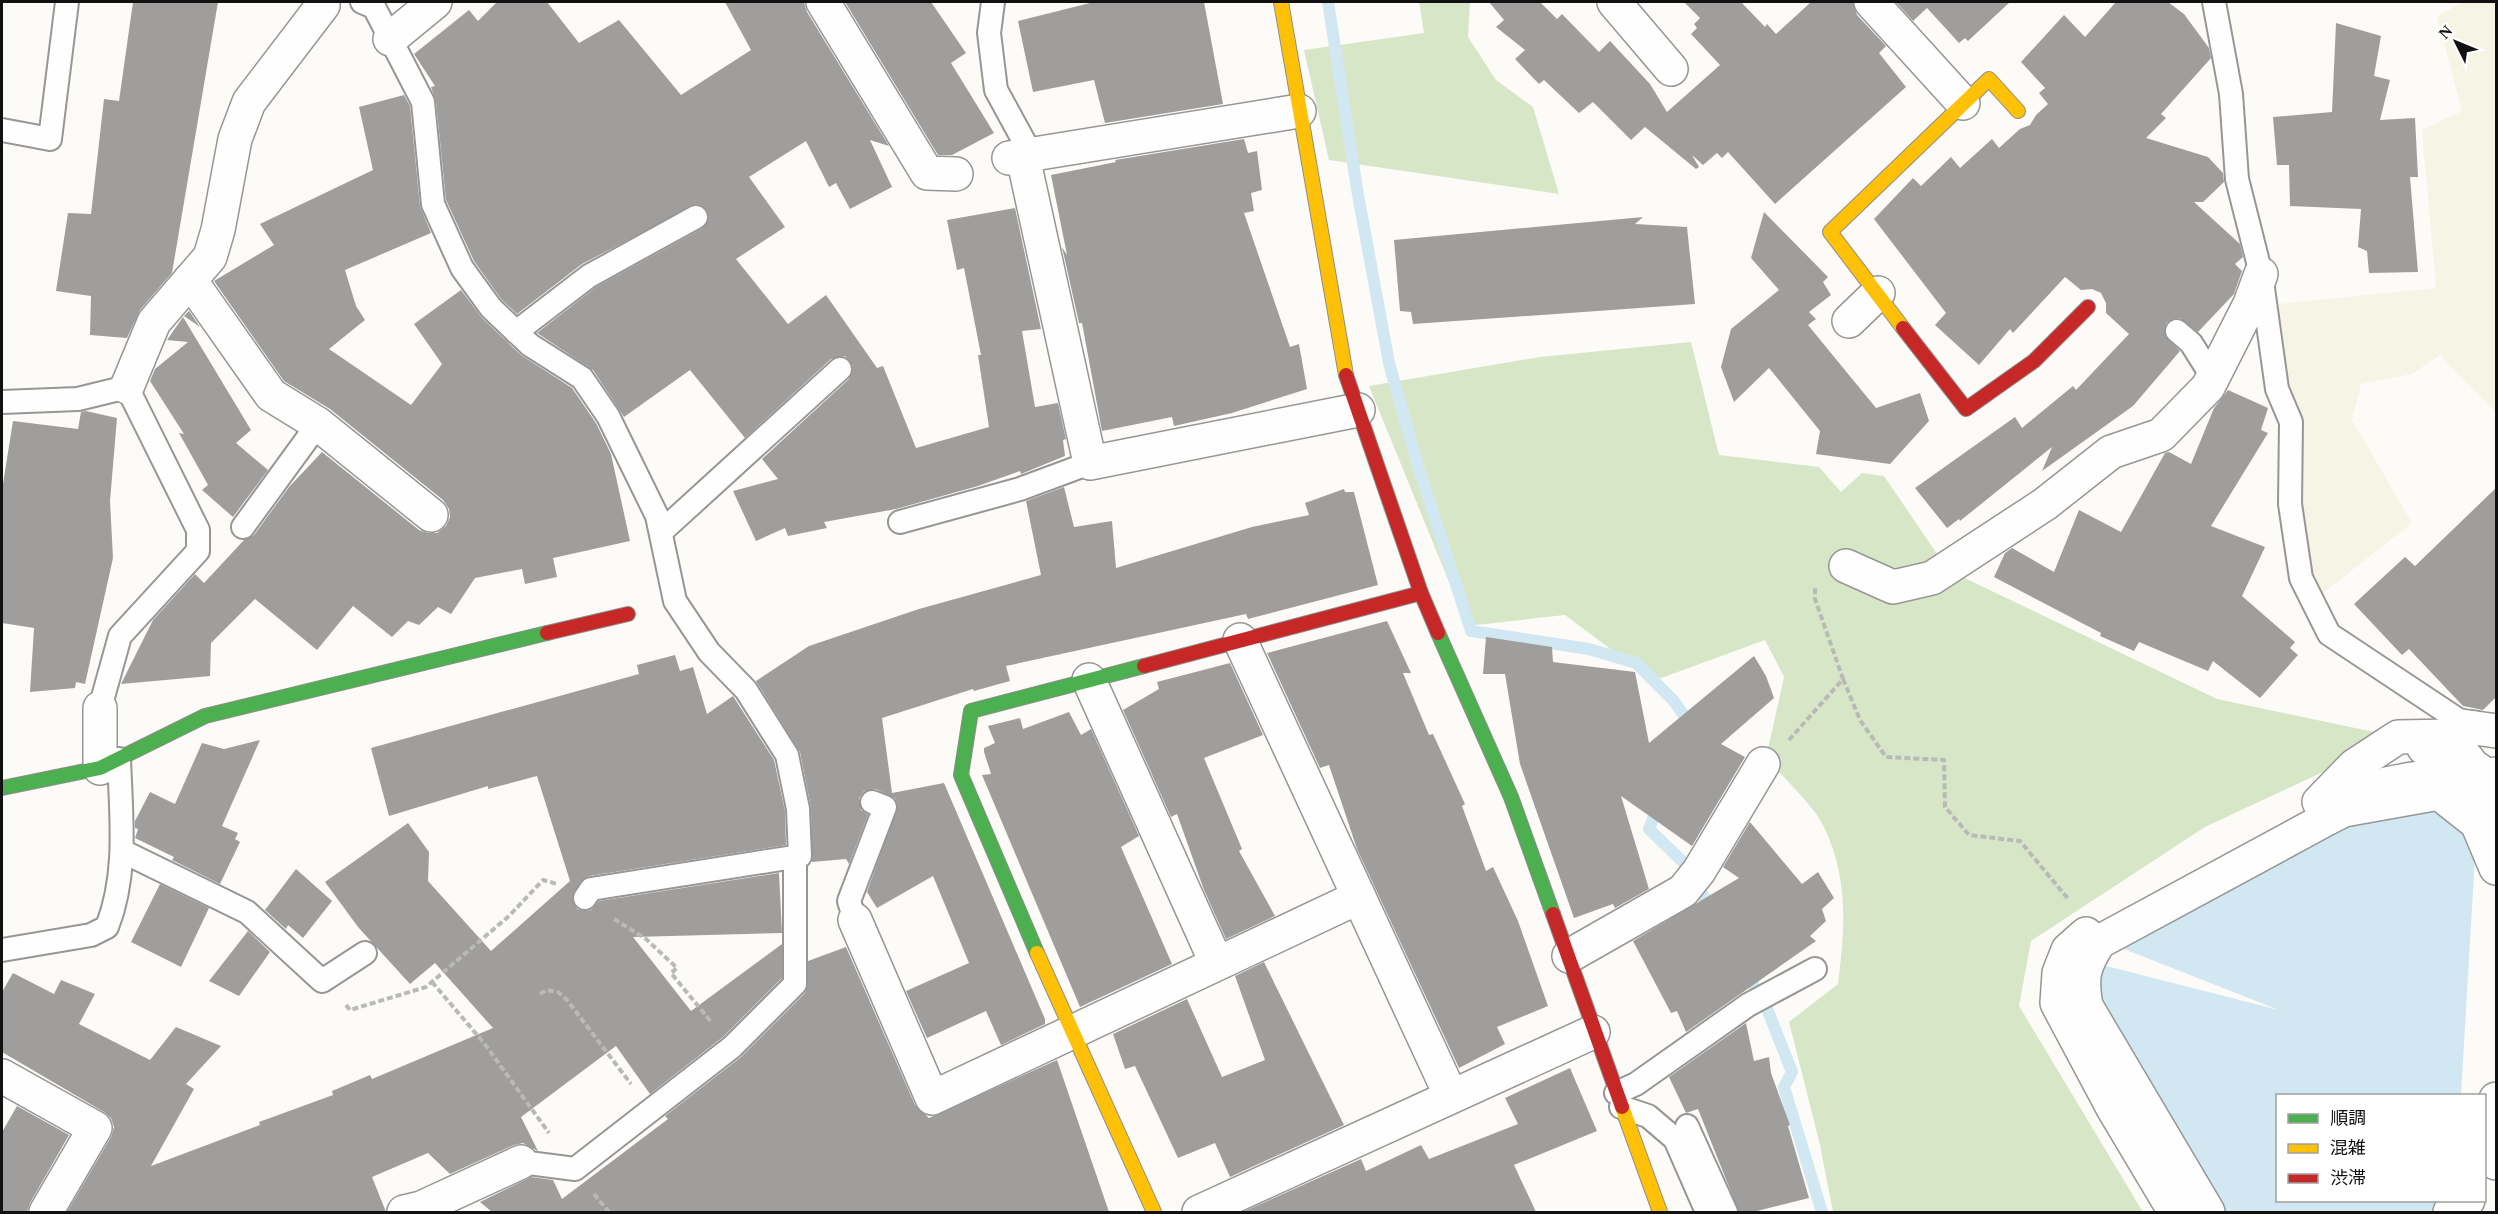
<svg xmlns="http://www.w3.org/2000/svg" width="2498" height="1214" font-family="'Times New Roman','Noto Sans JP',serif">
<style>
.farmland{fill:#f6f4e5}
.forest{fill:#d8e6c8}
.water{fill:#d1e8f2}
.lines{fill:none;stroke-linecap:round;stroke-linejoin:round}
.stream{stroke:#d1e8f2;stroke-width:12}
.building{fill:#a09e9c}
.lane-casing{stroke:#979695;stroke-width:26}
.street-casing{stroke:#979695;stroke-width:36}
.fast-casing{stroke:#8d8d8b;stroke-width:16}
.slow-casing{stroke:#8d8d8b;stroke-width:16}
.jam-casing{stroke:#8d8d8b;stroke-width:16}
.path{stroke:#b9b9b8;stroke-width:4;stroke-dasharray:6 3;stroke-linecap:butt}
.lane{stroke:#fffefe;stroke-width:22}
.street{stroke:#fffefe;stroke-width:33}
.fast{stroke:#4caf50;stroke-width:14}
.slow{stroke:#ffc107;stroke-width:14}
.jam{stroke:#c62828;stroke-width:14}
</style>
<rect width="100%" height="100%" fill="#fcfbf7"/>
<polygon class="farmland" points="2462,2 2496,2 2496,413 2440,355 2412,374 2361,384 2352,420 2412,523 2318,597 2305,563 2281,387 2279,304 2436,288 2422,130 2462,111 2437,17"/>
<g class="forest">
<polygon points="1419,2 1470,2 1468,37 1496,80 1533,107 1559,194 1329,160 1304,50 1424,33"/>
<path d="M1691,342L1719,455L1819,467L1841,492L1862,473L1884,476L1948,570L2217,699L2398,737L2205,827L2031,941L2019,1006L2143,1212H1833L1820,1145L1789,1022L1838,984C1845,928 1849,878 1823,825C1814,806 1781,775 1766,758L1784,677L1765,640L1653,681L1565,615L1467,626L1369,386L1540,357Z"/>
</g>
<polygon class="water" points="2390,785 2477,823 2461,1095 2278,1096 2278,1200 2454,1201 2448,1212 2175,1212 2087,961 2279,1010 2096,938"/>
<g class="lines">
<g class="stream">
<polyline points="1328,2 1358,195 1389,363 1418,466 1471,631 1589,649 1636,663 1673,700 1691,725 1690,728"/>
<polyline points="1658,806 1649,829 1685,864 1712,911"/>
<polyline points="1745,971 1766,1006 1792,1072 1784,1087 1822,1212"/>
</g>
</g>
<g class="building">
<polygon points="133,2 218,2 172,273 140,310 127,338 90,335 91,296 56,291 68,213 91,214 104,99 119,101"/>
<polygon points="497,2 547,2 579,43 619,20 681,95 751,50 725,2 804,2 807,12 889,146 870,140 892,187 850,209 836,183 829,187 806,141 749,177 785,227 736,259 788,324 826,295 877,368 883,366 916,448 989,427 978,355 981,355 964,268 957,270 947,220 1015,208 1041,329 1022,331 1035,407 1058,403 1066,439 1063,440 1065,456 1021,474 1020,471 978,486 896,509 824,522 827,528 788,536 785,528 756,541 733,491 778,479 762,459 849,379 853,366 845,356 831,359 745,438 690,370 624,417 593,370 537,333 596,287 703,228 709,217 703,206 697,204 582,264 517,314 501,299 474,261 446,200 436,101 431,87 435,86 414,54 469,10 478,21"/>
<polygon points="845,2 931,2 966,53 951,63 994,133 952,155 938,155"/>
<polygon points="1094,2 1204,2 1223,104 1105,123 1094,80 1033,92 1018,21"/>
<polygon points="1489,2 1540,2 1557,19 1562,14 1599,52 1610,41 1650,84 1667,112 1720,65 1691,34 1697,28 1694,24 1700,18 1684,2 1741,2 1765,27 1767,24 1776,34 1811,2 1853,2 1857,15 1886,46 1879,53 1906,87 1775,204 1728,152 1722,158 1717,153 1703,165 1692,155 1699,167 1696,169 1645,127 1631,140 1593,102 1579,113 1544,80 1539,84 1515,59 1525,50 1496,27 1504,20"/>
<polygon points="1896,2 2010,2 1968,41 1965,38 1959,43 1927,8 1913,21"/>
<polygon points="2116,2 2168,2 2184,14 2209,48 2211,58 2161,114 2166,118 2146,138 2208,157 2223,173 2224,182 2203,202 2194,202 2240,244 2243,257 2235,264 2242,271 2234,294 2198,332 2180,318 2172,319 2166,323 2165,336 2180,351 2133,406 2042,471 2052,447 1960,521 1959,519 1947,528 1915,488 2015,417 2022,428 2073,386 2076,390 2129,334 2106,313 2106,303 2101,293 2092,289 2081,290 2065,277 2013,333 2010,329 1979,365 1935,325 1946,313 1874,219 1913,178 1921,186 1951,157 1960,168 1992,139 1999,148 2020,129 2030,125 2036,115 2048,104 2039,93 2045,88 2021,62 2064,15 2085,37"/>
<polygon points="2336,23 2381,36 2374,76 2390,80 2380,120 2415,118 2418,177 2410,177 2418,272 2369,273 2367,251 2358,247 2361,209 2290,206 2289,165 2277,165 2273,117 2332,112"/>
<polygon points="404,95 410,106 420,206 431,233 345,270 356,306 365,320 329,349 411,405 442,364 414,324 461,290 482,318 521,355 572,388 596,423 611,454 630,541 553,558 557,577 525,584 522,569 475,578 451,614 438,607 419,625 408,621 392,637 353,606 317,650 255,599 211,643 210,676 121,684 153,620 195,574 204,583 244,540 254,535 289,487 322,452 419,530 428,533 437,533 446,526 450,517 449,509 443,500 330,409 284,381 214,281 274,245 260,224 373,170 359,107"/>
<polygon points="1244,139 1248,153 1257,151 1262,190 1251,193 1254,211 1244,213 1290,347 1299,344 1307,389 1232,413 1174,426 1172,417 1102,431 1082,323 1079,323 1062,247 1067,255 1051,175 1116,162 1115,160"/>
<polygon points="1764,212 1828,277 1823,282 1831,295 1809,312 1816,319 1808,325 1876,408 1920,393 1929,421 1890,464 1816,454 1820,431 1769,368 1734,402 1721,367 1731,329 1779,290 1751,258"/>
<polygon points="1643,217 1635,224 1687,227 1695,304 1413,324 1411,312 1400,311 1394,240"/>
<polygon points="189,311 200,327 184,316"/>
<polygon points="183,317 251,430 236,443 268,470 233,517 202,490 208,485 179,433 184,434 150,381 155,369 188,342 167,340"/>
<polygon points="2228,390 2268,408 2261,430 2268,433 2211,526 2265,547 2242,596 2295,642 2290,648 2298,655 2260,698 2213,661 2208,671 2139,642 2134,651 2100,636 2101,633 1994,577 2005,553 2012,548 2054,572 2079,510 2121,532 2165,453 2169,452 2191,464 2214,408"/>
<polygon points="86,411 117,418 110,501 113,558 85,684 76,682 75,688 30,692 34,628 2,623 2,490 13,421 78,429 81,412"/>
<polygon points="1064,487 1074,527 1112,521 1116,568 1252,527 1309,515 1305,503 1344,489 1345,492 1354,492 1378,585 1248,619 1246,614 1006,666 1010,681 974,691 973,689 882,718 892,793 944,783 1045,1019 1045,1024 1001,1045 986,1011 927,1038 906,991 969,963 933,876 877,908 867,892 898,805 895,798 876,789 864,791 859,798 861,810 868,815 849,864 846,859 812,862 811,808 800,752 756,681 809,646 919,609 1041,575 1026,501"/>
<polygon points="2496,488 2496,697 2483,710 2463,706 2409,649 2402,655 2354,604 2405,557 2415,566"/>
<polygon points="1387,621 1411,673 1403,673 1429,735 1433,734 1465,804 1462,806 1486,871 1493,867 1518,921 1548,1006 1497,1027 1505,1044 1459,1068 1357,849 1329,765 1320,768 1267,653"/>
<polygon points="1486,637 1552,647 1553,662 1635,672 1649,743 1754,656 1766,676 1774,698 1721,744 1745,757 1692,846 1621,796 1649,889 1615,908 1613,904 1574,918 1520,764 1505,674 1483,674"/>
<polygon points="675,655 680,671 693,667 707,714 733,696 774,760 785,811 786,845 589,876 580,882 572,898 577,909 585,911 591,910 599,901 779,873 782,933 633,937 691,1011 782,944 782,978 723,1037 650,1094 616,1046 521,1117 538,1151 523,1143 514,1145 450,1174 428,1153 372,1177 386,1212 67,1212 111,1137 114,1127 111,1118 104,1112 2,1052 2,992 13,973 54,994 61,980 95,994 79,1024 150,1060 176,1027 221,1046 186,1084 194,1089 151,1166 260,1125 259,1122 333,1095 332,1091 370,1075 372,1079 493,1028 435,963 410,984 358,927 325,882 408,823 429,852 428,881 491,951 570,881 537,776 488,789 488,786 389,816 371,748 639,674 637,665"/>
<polygon points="1230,663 1263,735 1204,758 1242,849 1239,851 1275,916 1226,939 1204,890 1177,814 1171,817 1123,710 1159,689 1157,682"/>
<polygon points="1069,712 1081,735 1091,729 1139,836 1121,847 1172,964 1080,1007 982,775 991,774 984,752 984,748 995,743 988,726 1020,718 1023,729"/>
<polygon points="260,740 222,826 238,833 235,839 240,842 220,884 172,860 174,857 135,838 138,829 135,828 135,821 150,792 175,804 202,743 224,749"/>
<polygon points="1750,822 1802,884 1818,872 1834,898 1822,909 1826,921 1810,936 1816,941 1686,1032 1677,1011 1671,1013 1633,941 1739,878 1723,867"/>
<polygon points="296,869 332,901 303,938 288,925 286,929 265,910"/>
<polygon points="160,884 209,908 181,967 131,942"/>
<polygon points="248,931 270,952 239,996 209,981"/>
<polygon points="846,947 915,1105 929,1118 1057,1060 1109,1212 492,1212 480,1202 531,1177 553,1180 562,1199 668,1119 665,1116 741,1057 805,993 808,984 808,961"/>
<polygon points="1264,962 1344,1125 1230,1177 1215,1143 1178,1158 1135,1066 1125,1069 1113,1034 1187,999 1222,1077 1265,1060 1235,976"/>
<polygon points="1746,1023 1754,1061 1769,1057 1771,1073 1790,1125 1788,1126 1809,1198 1753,1212 1739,1212 1698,1109 1686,1113 1669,1077"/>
<polygon points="1570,1068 1597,1131 1514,1165 1536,1212 1245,1211 1361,1159 1366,1171 1421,1145 1429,1159 1518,1124 1505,1098"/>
<polygon points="17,1106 69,1135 30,1203 27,1212 2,1212 2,1132"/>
</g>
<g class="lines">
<defs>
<g id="lane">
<polyline points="362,2 374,7 423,102 433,204 462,268 491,308 530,345 582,378 608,416 657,516 675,601 709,652 746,690 787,755 798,809 800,856 591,889 585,898"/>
<polyline points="993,2 989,33 996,90 1032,156"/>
<polyline points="2214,2 2231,94 2237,179 2261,274 2277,389 2291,422 2290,504 2301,578 2329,634 2460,721 2477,723"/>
<polyline points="2,130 50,139 67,2"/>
<polyline points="2177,331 2191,343 2213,378"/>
<polyline points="516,332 589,276 696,217"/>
<polyline points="2,402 78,399 127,387 198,530 198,551 120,636 100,708"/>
<polyline points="900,522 1020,489 1090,463"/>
<polyline points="243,527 318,424"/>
<polyline points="661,532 840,369"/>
<polyline points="122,851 247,912 322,981 365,953"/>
<polyline points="855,920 849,901 885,807 872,802"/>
<path d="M2,950L91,935L107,927C128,874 121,815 119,759"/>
<polyline points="1616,1093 1636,1084 1748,1005 1815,969"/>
<polyline points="1621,1107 1648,1116 1675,1139 1707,1212"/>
<polyline points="1687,1126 1726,1212"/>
<polyline points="521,1162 575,1169 732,1047 795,984 795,856"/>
</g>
<g id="street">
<polyline points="823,2 927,173 956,174"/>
<polyline points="1614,2 1671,69"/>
<polyline points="1871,2 1963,103"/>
<polyline points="390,39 435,2"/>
<polyline points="1023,157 1090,463 1358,410"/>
<polyline points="1009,158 1299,111"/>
<polyline points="190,280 271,395 318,424 431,515"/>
<polyline points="1849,321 1878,293"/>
<polyline points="127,387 154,322 210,257 218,230 235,139 249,102 323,5 322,2"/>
<polyline points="1846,566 1893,587 1932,578 2045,504 2111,452 2161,435 2208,387 2250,304 2261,274"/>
<polyline points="1240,640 1451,1096"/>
<polyline points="1089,680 1216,962"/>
<polyline points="2424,748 2457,746 2473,766 2489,777 2496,774"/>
<polyline points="100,768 100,708"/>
<path d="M2496,820C2485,805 2474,790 2457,781C2435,769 2372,788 2347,793L2328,818L2344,810L2439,793L2477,823L2496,868"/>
<polyline points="855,920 932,1098 1359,897"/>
<polyline points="2086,934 2068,950 2059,973 2057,1003 2113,1108 2175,1212"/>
<polyline points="1569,956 1683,891 1699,871 1763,764"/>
<polyline points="2,1076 95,1128 46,1212"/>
<polyline points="2484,1130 2496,1099"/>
<polyline points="2496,1141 2491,1151 2491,1159 2496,1163"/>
<polyline points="404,1212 421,1208 521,1162"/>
<polyline points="1199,1212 1593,1032"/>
<path d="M2208,1212L2086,1006C2081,977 2083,967 2099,942L2328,818L2319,802L2354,766L2398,737L2451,736L2461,726L2496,731"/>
<polyline points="2450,1212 2468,1200"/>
</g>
<g id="fast">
<polyline points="1438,633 1511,797 1553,914"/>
<polyline points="2,788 100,768 205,716 547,633"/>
<polyline points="1037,953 961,775 971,711 1144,666"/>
</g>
<g id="slow">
<polyline points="1281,2 1346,375"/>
<polyline points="1903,328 1830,232 1989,79 2018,111"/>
<polyline points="1037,953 1154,1212"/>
<polyline points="1622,1107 1660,1212"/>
</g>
<g id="jam">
<polyline points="1903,328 1966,409 2034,361 2088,307"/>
<polyline points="1346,375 1421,593 1438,633"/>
<polyline points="547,633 628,614"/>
<polyline points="1144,666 1421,593"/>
<polyline points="1553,914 1622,1107"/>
</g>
</defs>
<use href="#lane" class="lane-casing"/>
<use href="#street" class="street-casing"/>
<use href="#fast" class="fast-casing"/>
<use href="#slow" class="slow-casing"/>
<use href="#jam" class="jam-casing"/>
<g class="path">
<polyline points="1843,679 1860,720 1886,757 1944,760 1945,807 1969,835 2020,841 2069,900"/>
<polyline points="1789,740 1843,679 1815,599 1815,586"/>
<polyline points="614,919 646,939 677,968 671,973 712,1023"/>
<polyline points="432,982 484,1043 549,1133"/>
<polyline points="540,994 547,990 558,992 567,1000 631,1084"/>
<polyline points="346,1005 350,1010 426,987 509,916 543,880 557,884"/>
<polyline points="594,1194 609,1212"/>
</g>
<use href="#lane" class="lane"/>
<use href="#street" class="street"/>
<use href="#fast" class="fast"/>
<use href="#slow" class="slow"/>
<use href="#jam" class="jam"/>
</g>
<rect width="2498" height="1214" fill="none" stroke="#111111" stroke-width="6"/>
<rect x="2276" y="1094" width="210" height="108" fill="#ffffff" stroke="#a0a0a0" stroke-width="1.5"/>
<rect x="2288" y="1114" width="30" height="9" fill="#4caf50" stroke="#a0a0a0" stroke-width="1.5"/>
<text x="2330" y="1124" font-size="18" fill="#111111">順調</text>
<rect x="2288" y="1144" width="30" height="9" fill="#ffc107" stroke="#a0a0a0" stroke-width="1.5"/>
<text x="2330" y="1154" font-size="18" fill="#111111">混雑</text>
<rect x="2288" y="1174" width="30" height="9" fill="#c62828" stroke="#a0a0a0" stroke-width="1.5"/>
<text x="2330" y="1184" font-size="18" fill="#111111">渋滞</text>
<g transform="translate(2456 42) rotate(313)" stroke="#ffffff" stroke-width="4.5" paint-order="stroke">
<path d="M0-4.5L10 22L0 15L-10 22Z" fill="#111111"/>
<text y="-9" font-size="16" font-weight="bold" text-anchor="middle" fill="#111111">N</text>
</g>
</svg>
